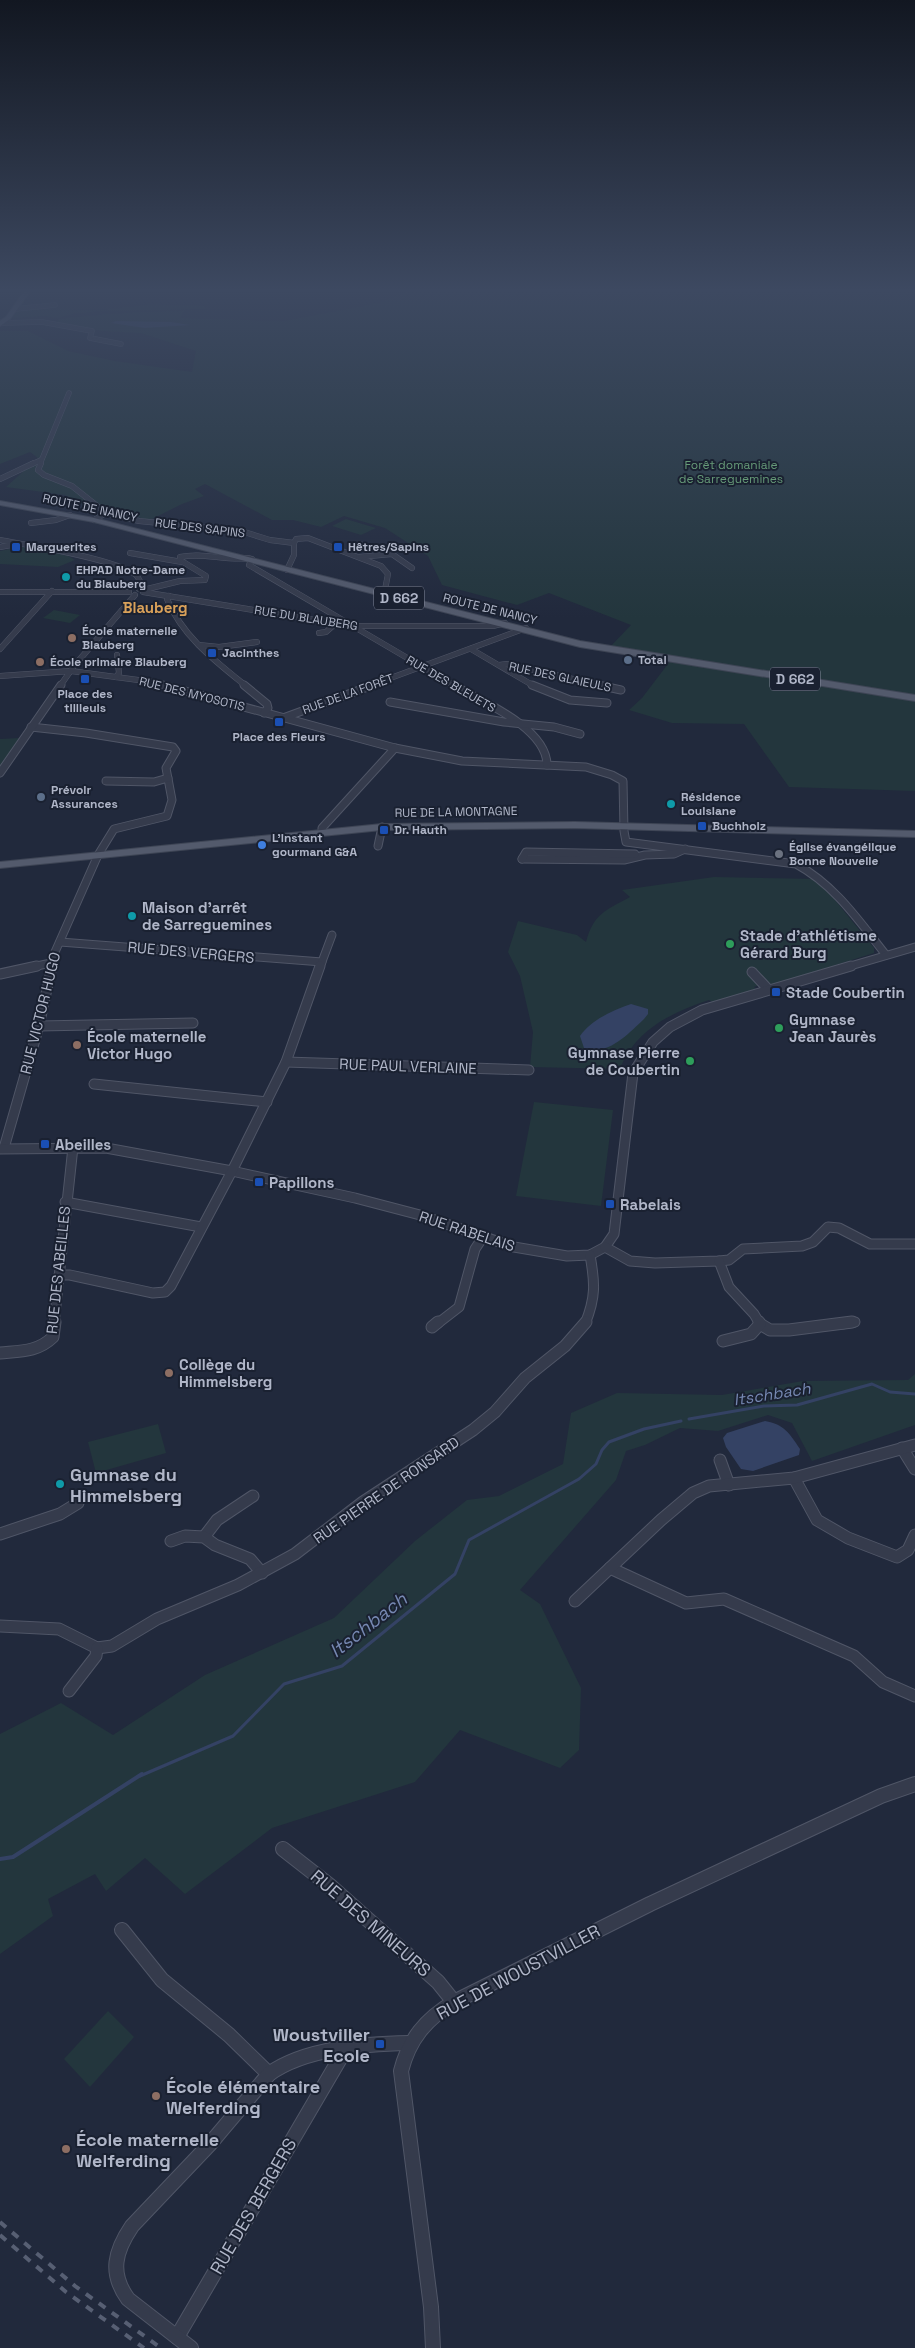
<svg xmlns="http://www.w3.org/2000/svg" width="915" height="2348" font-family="'Space Grotesk',sans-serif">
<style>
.green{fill:#23363d}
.water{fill:#344264}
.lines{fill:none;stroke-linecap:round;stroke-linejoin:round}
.stream-far1{stroke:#344264;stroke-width:3}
.stream{stroke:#344264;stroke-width:4}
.minor-far5-casing{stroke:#505667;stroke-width:5.5}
.minor-far4-casing{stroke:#505667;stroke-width:6}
.minor-far3-casing{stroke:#505667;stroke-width:9}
.minor-far2-casing{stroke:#505667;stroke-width:11}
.minor-far1-casing{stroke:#505667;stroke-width:13}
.minor-casing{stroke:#505667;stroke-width:16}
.primary-casing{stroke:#3e4555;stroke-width:2}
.minor-far5{stroke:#353b4c;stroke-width:4.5}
.minor-far4{stroke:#353b4c;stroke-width:5}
.minor-far3{stroke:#353b4c;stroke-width:7}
.minor-far2{stroke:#353b4c;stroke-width:9}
.minor-far1{stroke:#353b4c;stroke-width:11}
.minor{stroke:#353b4c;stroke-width:14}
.primary{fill:#535a6c;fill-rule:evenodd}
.rail{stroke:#575f73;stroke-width:4;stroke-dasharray:8 8;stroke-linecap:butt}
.transit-dot{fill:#1a4fb4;stroke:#1a2131;stroke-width:2}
.culture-dot{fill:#0f9aa8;stroke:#1a2131;stroke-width:2}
.education-dot{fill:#8d6e63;stroke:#1a2131;stroke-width:2}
.service-dot{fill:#5c6f8a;stroke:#1a2131;stroke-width:2}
.shop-dot{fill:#3f7fe0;stroke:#1a2131;stroke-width:2}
.worship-dot{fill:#6b7280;stroke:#1a2131;stroke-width:2}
.leisure-dot{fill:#2e9e5b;stroke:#1a2131;stroke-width:2}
.labels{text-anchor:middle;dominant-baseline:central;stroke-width:4;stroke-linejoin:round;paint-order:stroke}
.far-park-label{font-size:12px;fill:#669a78;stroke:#1a2131}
.far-street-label{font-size:12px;fill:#b0b6c8;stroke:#1a2131}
.far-poi-label{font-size:12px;font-weight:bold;fill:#b0b6c8;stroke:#1a2131;text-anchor:start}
.shield{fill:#1a2131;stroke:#83899b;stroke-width:1}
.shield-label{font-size:14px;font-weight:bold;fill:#b0b6c8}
.far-quarter-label{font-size:15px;font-weight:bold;fill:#d9a15a;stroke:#1a2131}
.poi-label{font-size:15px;font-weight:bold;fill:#b0b6c8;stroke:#1a2131;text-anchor:start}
.street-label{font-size:15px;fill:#b0b6c8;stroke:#1a2131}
.water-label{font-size:16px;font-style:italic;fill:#7688b2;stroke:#1a2131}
.near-poi-label{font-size:18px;font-weight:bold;fill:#b0b6c8;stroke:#1a2131;text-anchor:start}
.near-street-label{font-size:18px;fill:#b0b6c8;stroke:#1a2131}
.near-water-label{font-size:19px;font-style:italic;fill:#7688b2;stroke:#1a2131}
</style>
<rect width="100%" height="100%" fill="#21293c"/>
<g class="green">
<path d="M410,289H915V791L789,787L744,724L672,723L629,710L642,698L674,656L611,646L631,625L549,593L517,605L442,585L428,556L385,528L344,516L321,527L293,520H272L205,484L195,489L204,496L182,504L150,520L83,505L65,495L6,487L38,458L30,452L0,464V331H28L68,351L115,361L192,372L196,351L141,333L102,331L57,322L59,319C101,314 142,311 184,311L180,318L284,321L379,303Z"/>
<polygon points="153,304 204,306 206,309 101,311 72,314 58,318 45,316 12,318 19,309 104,310"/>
<polygon points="346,519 376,528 361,535 332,526"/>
<polygon points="24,546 68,556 75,560 58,567 0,564 0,551"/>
<polygon points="54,610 80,615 70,623 43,618"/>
<polygon points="20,738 0,768 0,739"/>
<path d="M714,877L818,879L874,948V953L772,985L769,982L754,987L756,989L712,1002L709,1000C672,1012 635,1030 620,1069L530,1067L533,1032L520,976L508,952L518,921L577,935L586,942C594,913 605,911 630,897L622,890Z"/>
<polygon points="534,1102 613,1110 601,1206 516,1196"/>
<polygon points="915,1374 915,1425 812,1461 792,1423 768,1415 718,1431 680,1428 645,1445 626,1451 616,1480 520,1590 540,1604 581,1688 579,1750 560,1768 460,1730 415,1782 272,1828 185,1894 145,1858 106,1891 95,1874 48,1899 53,1916 0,1954 0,1734 61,1703 113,1735 205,1675 334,1618 415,1541 467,1500 499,1496 563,1464 571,1413 617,1393 722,1395 803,1381 908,1380"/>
<polygon points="158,1424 166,1453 96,1473 88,1442"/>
<polygon points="108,2011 134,2037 90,2087 64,2059"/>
</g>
<g class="water">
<polygon points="116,321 171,322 190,325 145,328 111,323"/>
<path d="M631,1004L648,1009V1014L644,1019C628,1034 607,1057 584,1048L580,1036C591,1020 613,1010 631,1004Z"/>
<path d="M765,1421C784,1424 790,1434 800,1449L799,1455L753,1471L741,1469L726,1447L723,1438L727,1433Z"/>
</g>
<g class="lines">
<g class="stream-far1">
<polyline points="689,1419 764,1406 797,1405 872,1384 890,1392 915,1394"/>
<polyline points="140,1776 233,1736 284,1684 342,1666 455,1574 469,1540 579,1479 596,1464 602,1450 609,1442 644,1429 681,1421"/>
</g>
<polyline class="stream" points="0,1859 13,1857 142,1774"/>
<defs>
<g id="minor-far5">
<polyline points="15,309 55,305"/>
<polyline points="1,323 42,322 92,331 90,338 121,344"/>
<polyline points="32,464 41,460"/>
<polyline points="40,464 69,393"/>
</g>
<g id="minor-far4">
<polyline points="41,463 38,470 44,475 72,486 106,513 94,520"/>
<polyline points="0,479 34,463"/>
<polyline points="106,513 139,521 241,531 270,540 294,543 294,555 287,570"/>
<polyline points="31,523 56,520 70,515"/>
<path d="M0,540C28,545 116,559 136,575C139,578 140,582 142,585L139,589"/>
<polyline points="294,543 296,539 308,538 381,566 388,574 384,595"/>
<polyline points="359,544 387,552"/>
<polyline points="0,547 17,544"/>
<polyline points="130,553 182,562"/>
<polyline points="359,557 392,554 412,568"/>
<polyline points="252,559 249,565 455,686"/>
<path d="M143,590L180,581L205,580L206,576L180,560V557C203,552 225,561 249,558"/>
<polyline points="0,592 129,592"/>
<polyline points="143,592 352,626 493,626 505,623"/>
<path d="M169,596L167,599C182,636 215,661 246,686"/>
<polyline points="319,633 326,632 335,624"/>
<polyline points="199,645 219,647 257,642"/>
<polyline points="0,649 52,591"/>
<polyline points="471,649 534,686"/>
<polyline points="499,665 507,664 604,686"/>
<polyline points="0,676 71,671 153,682 168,686"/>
<polyline points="116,677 119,673 117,655"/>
<polyline points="60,686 74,666 135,595"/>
<polyline points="369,686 526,628"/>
</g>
<g id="minor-far3">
<path d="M163,685L395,748L462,761L586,767L612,775L623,781L624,831L626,842L796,864C835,885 859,921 886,955"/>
<polyline points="244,685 267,704 268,708 264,713"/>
<path d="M453,685C482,701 547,728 547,765"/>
<polyline points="532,685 570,700 607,703"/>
<polyline points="598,685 621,690"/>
<polyline points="390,702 504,722 554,727 580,734"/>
<polyline points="283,718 373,685"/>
<polyline points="31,727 86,733 173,747 176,751 166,768 172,800 167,816 114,829 98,855 55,952 52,967"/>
<polyline points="0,773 61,685"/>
<polyline points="106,781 154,782 168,778"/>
<polyline points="322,832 322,828 395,748"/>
<polyline points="378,846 382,827"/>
<polyline points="522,859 624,860 645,855 674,854 685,849"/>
<polyline points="522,859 526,852 635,854"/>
<polyline points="60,942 322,962"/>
<polyline points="32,967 51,963"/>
<polyline points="320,967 332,935"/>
<polyline points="847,967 915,947"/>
</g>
<g id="minor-far2">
<polyline points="752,972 768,989"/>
<polyline points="0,974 37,966"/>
<polyline points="39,1026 193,1023"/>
<polyline points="286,1062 529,1070"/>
<polyline points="94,1084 267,1102"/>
<polyline points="4,1148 39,1026 52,966"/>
<polyline points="0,1149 106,1148 232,1171 355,1198 420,1215 514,1247 567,1256 590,1255 605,1247 614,1234 633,1073 653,1042 670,1027 702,1010 851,966"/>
<polyline points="65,1202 201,1227"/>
<polyline points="605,1247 630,1261 655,1263 719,1261 729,1260 743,1249 802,1246 813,1242 828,1227 839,1228 870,1244 915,1244"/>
<polyline points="719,1261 729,1287 754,1314 760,1324"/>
<polyline points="59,1275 70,1275 153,1293 165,1292 171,1286 232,1171 286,1062 320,966"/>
<polyline points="54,1324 73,1147"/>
<polyline points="437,1324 459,1307 475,1249 483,1237"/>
<path d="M585,1324C596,1297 595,1283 590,1255"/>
<polyline points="842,1324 855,1322"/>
</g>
<g id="minor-far1">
<polyline points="760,1324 770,1330 789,1330 852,1322"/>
<polyline points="432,1327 438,1322"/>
<polyline points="723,1341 751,1334 760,1324 759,1322"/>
<path d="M0,1353C20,1351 38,1352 53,1337L55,1322"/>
<polyline points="902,1448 915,1469"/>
<polyline points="720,1460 729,1485"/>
<polyline points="794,1478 817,1520 848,1538 897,1557 908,1550 915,1535"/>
<polyline points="0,1534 60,1514 78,1503"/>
<polyline points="204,1537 217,1520 253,1496"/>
<polyline points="171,1541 185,1536 204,1537 215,1545 250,1559 262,1573"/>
<polyline points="610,1568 686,1603 724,1599 854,1656 883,1682 915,1696"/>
<polyline points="575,1601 661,1520 693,1493 709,1486 794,1478 915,1445"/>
<polyline points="0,1626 59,1629 97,1648 112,1646 157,1619 238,1585 295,1554 363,1502 473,1430 495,1412 525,1378 565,1346 586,1322"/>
<polyline points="69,1691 96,1656 97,1648"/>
</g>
<g id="minor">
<polyline points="283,1849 329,1885 438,1982 454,2002"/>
<polyline points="122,1930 162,1980 229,2035 269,2074"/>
<polyline points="177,2337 345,2050"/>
<path d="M191,2348L128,2299C109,2273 115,2251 132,2226L209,2145L269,2074C305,2048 365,2044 409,2043"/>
<path d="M433,2348L431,2307L401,2071C409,2039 426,2019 454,2002L650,1904L881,1796L915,1784"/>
</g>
<g id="primary">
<polygon points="26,289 32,289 10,319 0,326 0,321 6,317"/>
<polygon points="0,501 94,518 580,641 915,695 915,701 580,647 94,522 0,505"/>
<polygon points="575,822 915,831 915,837 575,828 382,830 0,868 0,862 382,824"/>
</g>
</defs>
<use href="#minor-far5" class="minor-far5-casing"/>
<use href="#minor-far4" class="minor-far4-casing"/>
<use href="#minor-far3" class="minor-far3-casing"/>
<use href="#minor-far2" class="minor-far2-casing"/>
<use href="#minor-far1" class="minor-far1-casing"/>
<use href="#minor" class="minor-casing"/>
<use href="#primary" class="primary-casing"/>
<use href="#minor-far5" class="minor-far5"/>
<use href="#minor-far4" class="minor-far4"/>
<use href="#minor-far3" class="minor-far3"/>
<use href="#minor-far2" class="minor-far2"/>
<use href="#minor-far1" class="minor-far1"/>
<use href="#minor" class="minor"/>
<use href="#primary" class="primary"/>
<g class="rail">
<polyline points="0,2222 75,2286 161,2348"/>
<polyline points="0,2235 66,2292 144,2348"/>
</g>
</g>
<linearGradient id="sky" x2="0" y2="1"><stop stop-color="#121721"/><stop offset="0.47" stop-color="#3d4961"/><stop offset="1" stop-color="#3d4961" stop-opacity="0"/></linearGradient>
<rect width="915" height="618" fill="url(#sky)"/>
<g class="transit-dot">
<rect x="11" y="542" width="10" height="10" rx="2.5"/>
<rect x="333" y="542" width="10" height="10" rx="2.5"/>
<rect x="207" y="648" width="10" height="10" rx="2.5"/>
<rect x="80" y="674" width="10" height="10" rx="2.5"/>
<rect x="274" y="717" width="10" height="10" rx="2.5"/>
<rect x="697" y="821" width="10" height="10" rx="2.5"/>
<rect x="379" y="825" width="10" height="10" rx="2.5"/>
<rect x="771" y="987" width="10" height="10" rx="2.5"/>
<rect x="40" y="1139" width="10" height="10" rx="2.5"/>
<rect x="254" y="1177" width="10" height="10" rx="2.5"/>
<rect x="605" y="1199" width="10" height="10" rx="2.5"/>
<rect x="375" y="2039" width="10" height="10" rx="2.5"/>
</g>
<g class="culture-dot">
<circle cx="66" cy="577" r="5"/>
<circle cx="671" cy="804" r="5"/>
<circle cx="132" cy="916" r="5"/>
<circle cx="60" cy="1484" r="5"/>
</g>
<g class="education-dot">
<circle cx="72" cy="638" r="5"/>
<circle cx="40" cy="662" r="5"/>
<circle cx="77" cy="1045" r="5"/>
<circle cx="169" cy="1373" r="5"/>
<circle cx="156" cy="2096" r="5"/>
<circle cx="66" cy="2149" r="5"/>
</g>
<g class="service-dot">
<circle cx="628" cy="660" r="5"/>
<circle cx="41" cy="797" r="5"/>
</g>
<circle class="shop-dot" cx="262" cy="845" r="5"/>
<circle class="worship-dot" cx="779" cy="854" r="5"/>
<g class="leisure-dot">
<circle cx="730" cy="944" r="5"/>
<circle cx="779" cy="1028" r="5"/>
<circle cx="690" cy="1061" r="5"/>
</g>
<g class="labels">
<g class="far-park-label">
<text x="731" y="465">Forêt domaniale<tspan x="731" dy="14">de Sarreguemines</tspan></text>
</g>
<g class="far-street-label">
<text transform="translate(90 508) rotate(12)">ROUTE DE NANCY</text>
<text transform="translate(200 528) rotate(7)">RUE DES SAPINS</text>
<text transform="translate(490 609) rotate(14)">ROUTE DE NANCY</text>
<text transform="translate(306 618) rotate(9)">RUE DU BLAUBERG</text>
<text transform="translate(560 677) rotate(12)">RUE DES GLAIEULS</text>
<text transform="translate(451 684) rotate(30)">RUE DES BLEUETS</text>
<text transform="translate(192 694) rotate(14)">RUE DES MYOSOTIS</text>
<text transform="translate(348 694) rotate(-20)">RUE DE LA FORÊT</text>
<text transform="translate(456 812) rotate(-1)">RUE DE LA MONTAGNE</text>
</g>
<g class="far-poi-label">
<text x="26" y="547">Marguerites</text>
<text x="348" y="547">Hêtres/Sapins</text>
<text x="76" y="570">EHPAD Notre-Dame<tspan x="76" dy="14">du Blauberg</tspan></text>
<text x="82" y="631">École maternelle<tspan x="82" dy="14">Blauberg</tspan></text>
<text x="222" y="653">Jacinthes</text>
<text x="638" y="660">Total</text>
<text x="50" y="662">École primaire Blauberg</text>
<text x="85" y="694" text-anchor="middle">Place des<tspan x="85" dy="14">tillleuls</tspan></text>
<text x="279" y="737" text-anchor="middle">Place des Fleurs</text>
<text x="51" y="790">Prévoir<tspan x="51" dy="14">Assurances</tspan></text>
<text x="681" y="797">Résidence<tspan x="681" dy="14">Louisiane</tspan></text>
<text x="712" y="826">Buchholz</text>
<text x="394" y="830">Dr. Hauth</text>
<text x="272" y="838">L'instant<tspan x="272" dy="14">gourmand G&amp;A</tspan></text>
<text x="789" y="847">Église évangélique<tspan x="789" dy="14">Bonne Nouvelle</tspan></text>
</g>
<g class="shield">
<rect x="374" y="586.5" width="50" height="23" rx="4"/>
<rect x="770" y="667.5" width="50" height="23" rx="4"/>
</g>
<g class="shield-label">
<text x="399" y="598">D 662</text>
<text x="795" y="679">D 662</text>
</g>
<g class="far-quarter-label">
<text x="155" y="607">Blauberg</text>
</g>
<g class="poi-label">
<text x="142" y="907">Maison d'arrêt<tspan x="142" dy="17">de Sarreguemines</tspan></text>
<text x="740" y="935">Stade d'athlétisme<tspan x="740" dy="17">Gérard Burg</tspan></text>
<text x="786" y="992">Stade Coubertin</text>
<text x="789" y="1019">Gymnase<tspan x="789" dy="17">Jean Jaurès</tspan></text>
<text x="87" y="1036">École maternelle<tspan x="87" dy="17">Victor Hugo</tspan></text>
<text x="680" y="1052" text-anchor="end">Gymnase Pierre<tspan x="680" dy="17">de Coubertin</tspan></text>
<text x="55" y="1144">Abeilles</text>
<text x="269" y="1182">Papillons</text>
<text x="620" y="1204">Rabelais</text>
<text x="179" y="1364">Collège du<tspan x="179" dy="17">Himmelsberg</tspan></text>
</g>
<g class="street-label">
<text transform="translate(191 952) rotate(5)">RUE DES VERGERS</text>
<text transform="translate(40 1013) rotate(-76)">RUE VICTOR HUGO</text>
<text transform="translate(408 1066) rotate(2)">RUE PAUL VERLAINE</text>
<text transform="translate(467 1231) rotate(18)">RUE RABELAIS</text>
<text transform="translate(58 1270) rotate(-84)">RUE DES ABEILLES</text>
<text transform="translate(386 1490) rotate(-35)">RUE PIERRE DE RONSARD</text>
</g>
<g class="water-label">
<text transform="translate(772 1394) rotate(-9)">Itschbach</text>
</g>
<g class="near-poi-label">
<text x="70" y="1474">Gymnase du<tspan x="70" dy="21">Himmelsberg</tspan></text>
<text x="370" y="2034" text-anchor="end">Woustviller<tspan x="370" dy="21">Ecole</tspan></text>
<text x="166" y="2086">École élémentaire<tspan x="166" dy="21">Welferding</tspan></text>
<text x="76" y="2139">École maternelle<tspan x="76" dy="21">Welferding</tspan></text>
</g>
<g class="near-street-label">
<text transform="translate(371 1923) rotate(41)">RUE DES MINEURS</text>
<text transform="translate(518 1972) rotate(-28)">RUE DE WOUSTVILLER</text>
<text transform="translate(253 2206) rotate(-60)">RUE DES BERGERS</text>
</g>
<g class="near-water-label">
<text transform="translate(368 1625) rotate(-38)">Itschbach</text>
</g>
</g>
</svg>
